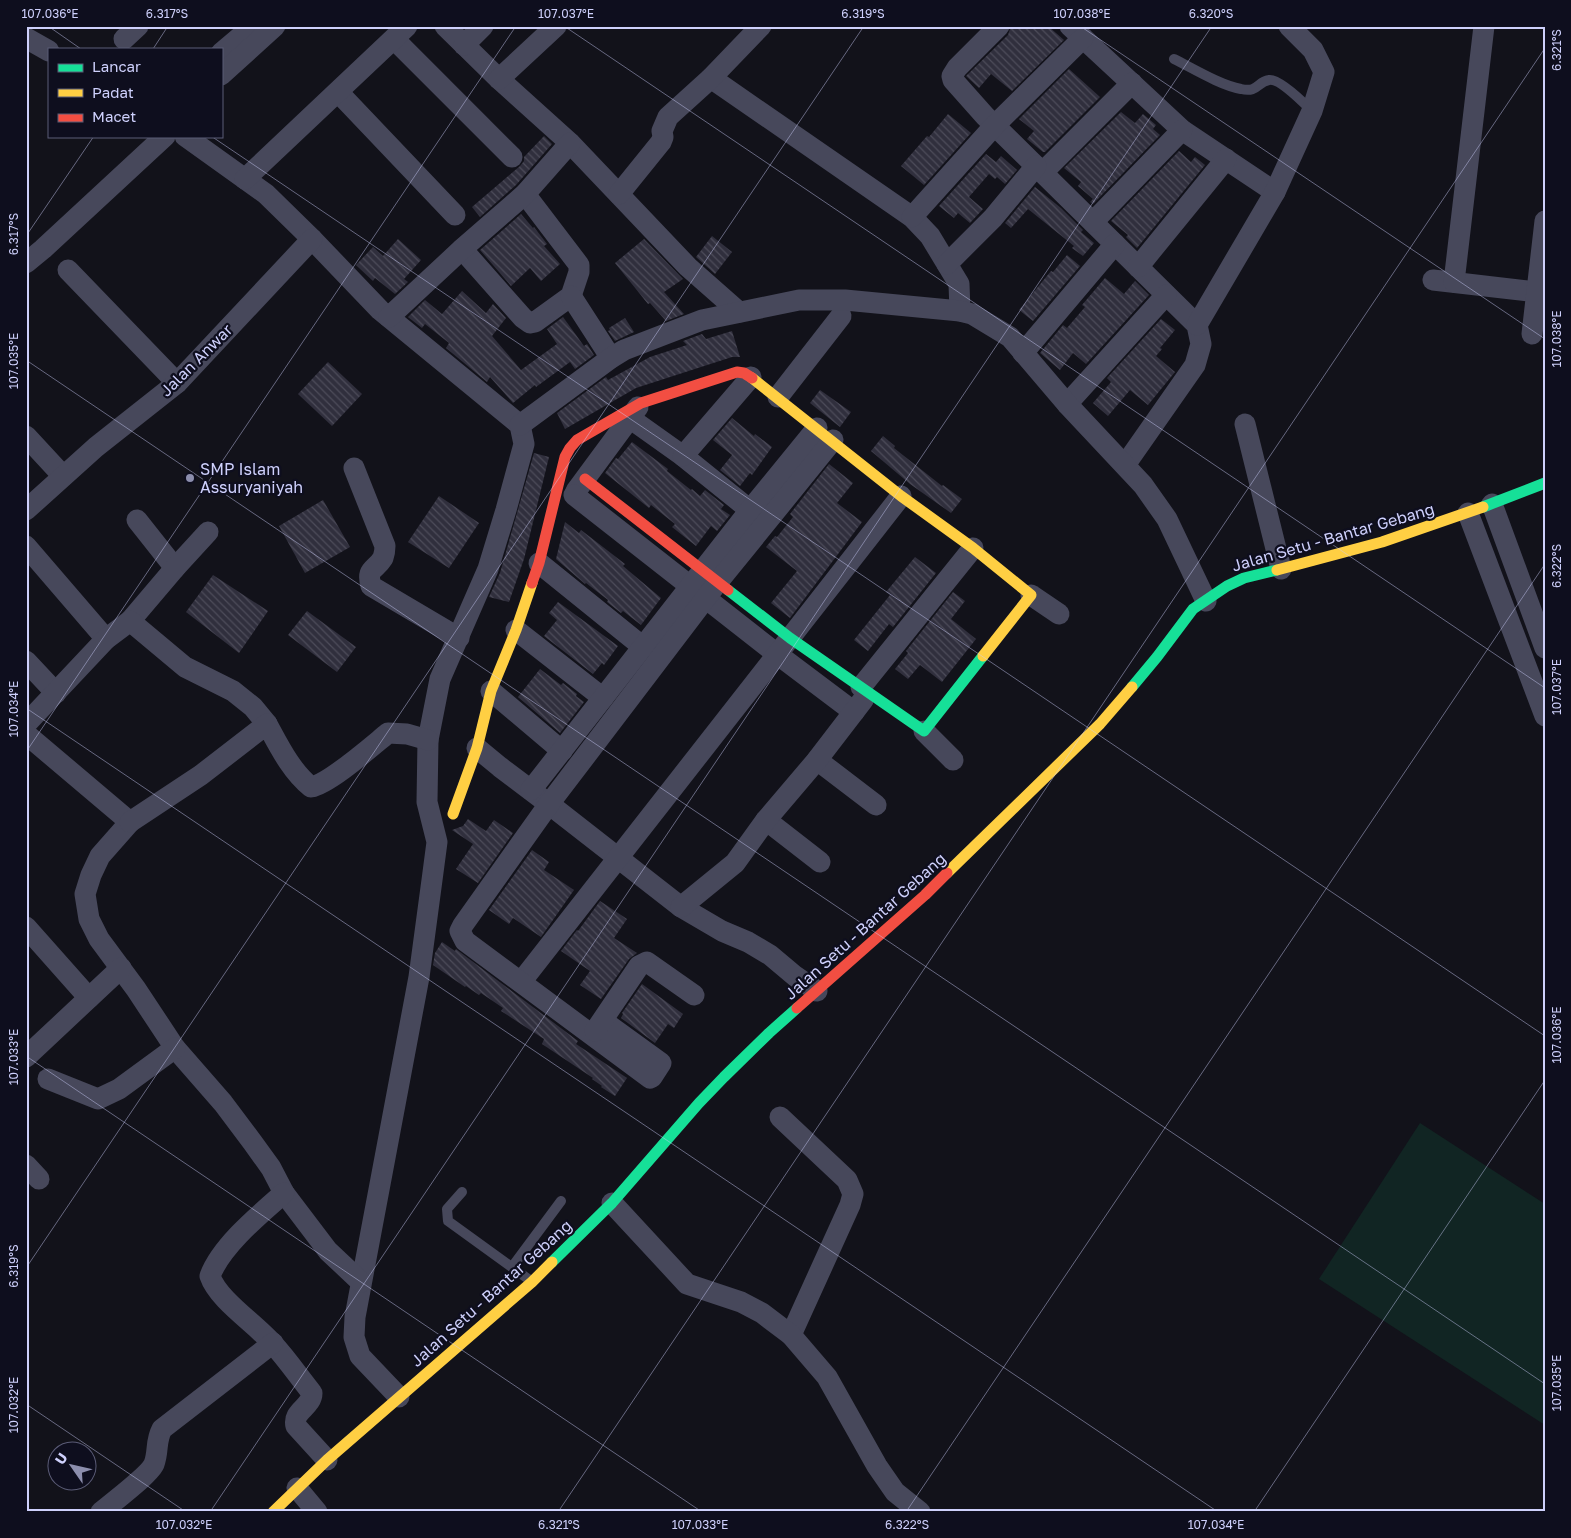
<svg xmlns="http://www.w3.org/2000/svg" width="1571" height="1538" font-family="'Golos Text',sans-serif">
<style>
.green{fill:#112523}
.building{fill:url(#building-back-hatch)}
.lines{fill:none;stroke-linecap:round;stroke-linejoin:round}
.lane{stroke:#47485b;stroke-width:10}
.street{stroke:#47485b;stroke-width:21}
.fast{stroke:#16e098;stroke-width:11}
.slow{stroke:#ffcf43;stroke-width:11}
.jam{stroke:#f24e42;stroke-width:11}
.ticks{fill:none;stroke:#ced0fc;stroke-width:1;stroke-opacity:0.45}
.poi-dot{fill:#8c8ead;stroke:#0e0e1e;stroke-width:2}
.labels{text-anchor:middle;dominant-baseline:central;stroke-width:4.5;stroke-linejoin:round;paint-order:stroke}
.street-label{font-size:16px;fill:#ced0fc;stroke:#0e0e1e}
.poi-label{font-size:16px;fill:#ced0fc;stroke:#0e0e1e;text-anchor:start}
.neatline{fill:none;stroke:#ced0fc;stroke-width:2}
.ticks-label{font-size:12px;text-anchor:middle;fill:#ced0fc}
</style>
<defs>
<pattern id="building-back-hatch" width="6" height="6" patternUnits="userSpaceOnUse" patternTransform="scale(1.25)"><rect width="6" height="6" fill="#302f3d"/><path d="M-1 5l2 2M0 0l6 6M5-1l2 2" fill="none" stroke="#4d4c5a"/></pattern>
</defs>
<rect width="100%" height="100%" fill="#12121a"/>
<polygon class="green" points="1420,1123 1545,1204 1545,1425 1319,1279"/>
<g class="building">
<polygon points="1011,26 1048,26 1064,40 1012,91 991,74 979,88 966,76 1008,35"/>
<polygon points="1069,69 1100,97 1045,152 1043,152 1027,139 1034,131 1019,119"/>
<polygon points="1121,112 1135,123 1143,114 1156,125 1153,129 1160,135 1093,204 1090,202 1093,199 1078,186 1081,182 1064,168"/>
<polygon points="948,114 971,133 924,185 901,166 927,136 929,137"/>
<polygon points="544,136 552,144 516,185 480,217 472,207 520,166 524,161 524,157"/>
<polygon points="1179,151 1191,162 1195,157 1205,165 1137,248 1126,237 1128,235 1111,221"/>
<polygon points="986,154 996,162 1001,156 1017,170 1005,184 997,177 995,179 989,174 969,197 983,209 970,223 958,213 954,218 939,206"/>
<polygon points="1035,187 1061,208 1083,230 1081,232 1094,243 1083,256 1072,248 1074,246 1028,209 1011,228 1005,223"/>
<polygon points="521,214 533,228 534,227 547,244 544,246 560,264 541,281 530,268 511,286 480,250"/>
<polygon points="712,236 732,252 715,274 696,257"/>
<polygon points="398,239 421,260 404,279 408,282 395,294 375,278 373,281 356,265 373,247 383,256"/>
<polygon points="644,239 683,279 664,292 684,314 666,321 650,303 648,304 615,263"/>
<polygon points="1067,255 1080,266 1033,321 1019,310 1051,271 1053,272"/>
<polygon points="1105,278 1124,294 1135,281 1149,295 1086,364 1073,353 1060,370 1040,353 1063,325 1067,328 1085,307 1082,305"/>
<polygon points="462,291 486,313 493,304 506,318 492,336 521,370 557,344 547,329 563,317 584,346 587,344 594,355 575,369 570,362 536,387 535,385 513,403 490,377 487,382 446,348 449,343 425,324 422,328 408,317 425,300 442,314"/>
<polygon points="625,318 634,332 615,341 608,331 610,330 609,328"/>
<polygon points="1161,319 1175,330 1160,348 1162,349 1156,356 1175,372 1148,405 1130,390 1108,416 1093,403 1111,382 1107,378"/>
<polygon points="732,331 740,357 732,357 636,388 565,429 557,413 606,377 608,380 650,357 687,345 683,341 702,334 706,339"/>
<polygon points="328,362 362,394 332,426 298,394"/>
<polygon points="820,390 851,412 840,427 810,403"/>
<polygon points="732,418 754,436 755,434 772,447 752,475 750,473 740,486 720,470 732,455 713,440"/>
<polygon points="883,436 895,446 894,448 942,486 943,485 962,499 951,513 910,484 871,451"/>
<polygon points="632,442 668,469 667,471 691,490 692,489 700,496 705,490 724,505 721,509 730,515 717,531 711,526 696,546 672,527 675,524 651,505 649,508 605,473 616,458 618,459"/>
<polygon points="534,453 549,457 524,559 509,602 489,597 500,573"/>
<polygon points="829,464 853,483 837,503 862,522 790,618 771,603 797,571 766,547 775,536 777,537 793,517 790,514"/>
<polygon points="439,496 479,523 449,568 408,542"/>
<polygon points="323,500 350,547 305,573 279,526"/>
<polygon points="565,522 579,533 581,530 625,564 623,566 661,598 641,625 623,611 621,613 607,602 608,600 586,583 585,584 556,559"/>
<polygon points="915,557 936,573 893,627 889,624 868,651 854,640 890,595 886,592"/>
<polygon points="213,575 268,611 239,653 186,612"/>
<polygon points="953,592 965,601 951,619 976,639 942,682 920,665 908,679 895,669 908,653 906,651"/>
<polygon points="558,602 618,646 604,665 602,663 593,674 544,636 557,620 549,613"/>
<polygon points="307,611 356,647 337,672 288,635"/>
<polygon points="540,669 561,685 563,683 577,694 576,696 584,702 560,733 518,697"/>
<polygon points="468,819 486,831 494,820 513,833 478,883 456,869 473,844 452,830 463,826"/>
<polygon points="532,850 549,862 544,870 574,890 541,937 513,918 509,924 489,910"/>
<polygon points="600,901 627,919 614,938 637,953 629,959 601,999 580,985 590,971 561,951 577,930 578,931"/>
<polygon points="442,942 455,951 456,949 578,1041 576,1044 627,1078 615,1096 601,1087 602,1086 592,1079 593,1078 542,1044 544,1039 501,1011 503,1008 481,993 479,995 466,986 465,987 433,965 435,953"/>
<polygon points="642,984 683,1014 674,1028 668,1024 655,1043 621,1018 623,1014 622,1013"/>
</g>
<g class="lines">
<g class="lane">
<path d="M1174,59C1194,69 1220,85 1241,89C1258,93 1257,82 1269,80C1279,78 1305,104 1312,111"/>
<polyline points="462,1192 447,1209 448,1221 531,1281"/>
<polyline points="512,1267 561,1201"/>
</g>
<g class="street">
<polyline points="445,26 499,79 570,143 688,267 739,312"/>
<polyline points="999,26 957,68 952,76 953,80 985,116 1197,325 1201,344 1195,365 1125,465"/>
<polyline points="1070,26 1182,130 1275,192"/>
<polyline points="26,38 49,51"/>
<polyline points="124,39 138,26"/>
<polyline points="394,39 512,157"/>
<polyline points="464,45 483,26"/>
<polyline points="221,53 253,26"/>
<polyline points="221,75 275,26"/>
<polyline points="711,78 912,217 930,236 959,284 960,311"/>
<polyline points="499,79 556,26"/>
<polyline points="338,92 455,215"/>
<polyline points="185,136 266,194 312,239 380,310 520,425 524,444 506,510 488,569 440,679 428,740 427,802 437,842 432,880 419,977 355,1317 354,1337 360,1356 399,1397"/>
<polyline points="1043,172 1132,83"/>
<polyline points="245,179 407,26"/>
<polyline points="619,194 661,142 663,137 662,131 668,117 711,78 761,26"/>
<polyline points="912,217 995,125 1083,38"/>
<polyline points="1093,222 1182,130"/>
<polyline points="462,249 523,318 530,323 535,322 571,296 579,272 579,265 525,194"/>
<polyline points="26,263 43,249 165,136"/>
<polyline points="947,264 993,218 1036,166"/>
<polyline points="1138,267 1226,159"/>
<polyline points="68,270 177,383"/>
<polyline points="1433,280 1537,292"/>
<polyline points="1454,282 1484,26"/>
<polyline points="571,296 611,358"/>
<polyline points="389,317 462,249 525,194 570,143"/>
<polyline points="1197,325 1275,192 1312,111 1324,72 1313,50 1289,26"/>
<polyline points="1532,334 1545,221"/>
<polyline points="1023,353 1115,244"/>
<polyline points="778,397 841,316"/>
<polyline points="1067,404 1166,295"/>
<polyline points="631,419 683,456 750,510"/>
<polyline points="1245,424 1281,569"/>
<polyline points="520,425 611,358 624,350 702,320 799,300 845,300 960,311 972,314 1010,337 1067,404 1143,485 1167,519 1206,601"/>
<polyline points="26,436 63,476"/>
<polyline points="683,456 751,377"/>
<path d="M354,468L385,546C385,549 384,555 383,558C375,571 366,568 371,586L459,638"/>
<polyline points="576,491 638,407"/>
<polyline points="574,495 777,654 854,712"/>
<polyline points="1492,504 1545,648"/>
<polyline points="26,510 96,447 177,383 312,239"/>
<polyline points="1468,513 1545,716"/>
<polyline points="137,520 175,568"/>
<polyline points="26,546 106,639"/>
<polyline points="539,563 643,647"/>
<polyline points="1031,595 1059,614"/>
<polyline points="130,621 175,568 208,532"/>
<polyline points="516,630 603,698"/>
<polyline points="26,661 56,693"/>
<polyline points="861,687 973,548"/>
<polyline points="491,691 562,751"/>
<polyline points="26,724 106,639 130,621 185,667 233,691 253,707 267,724"/>
<polyline points="924,731 953,760"/>
<polyline points="26,734 130,822 100,856 91,875 85,894 89,919 99,939 136,989 175,1048 223,1103 253,1143 271,1168 284,1193 328,1251 361,1282"/>
<polyline points="477,748 500,767 549,804 681,907 722,931 748,942 770,955 795,976 817,991"/>
<polyline points="817,760 876,805"/>
<polyline points="531,790 750,510 817,428"/>
<polyline points="766,820 820,862"/>
<path d="M130,822L201,775L267,724C279,746 291,771 311,787C329,784 372,746 388,733L407,734L428,740"/>
<polyline points="681,907 735,863 766,820 817,760 863,700"/>
<polyline points="26,927 89,998"/>
<polyline points="521,982 901,496"/>
<polyline points="603,1021 661,1063 652,1077 650,1078 465,941 460,931 463,925 549,804 718,582 833,440"/>
<polyline points="595,1031 639,966 647,962 694,995"/>
<polyline points="26,1057 121,968"/>
<polyline points="48,1079 98,1099 119,1089 175,1048"/>
<polyline points="780,1117 847,1180 853,1194 850,1205 791,1335"/>
<polyline points="26,1165 39,1179"/>
<path d="M284,1193C260,1214 221,1246 210,1276C218,1300 256,1324 273,1344C287,1359 299,1377 312,1393C312,1407 292,1411 296,1426L327,1460"/>
<polyline points="612,1203 687,1284 741,1302 762,1313 791,1335 827,1377 877,1466 895,1492 920,1512"/>
<polyline points="297,1488 317,1512"/>
<path d="M101,1512C111,1504 150,1474 154,1464C159,1451 155,1442 162,1429L273,1343"/>
</g>
<g class="fast">
<polyline points="1483,507 1545,483"/>
<polyline points="728,590 790,638 924,731 983,656"/>
<polyline points="1132,687 1157,657 1193,609 1227,586 1244,578 1277,570"/>
<polyline points="552,1262 612,1203 699,1103 724,1077 769,1033 797,1008"/>
</g>
<g class="slow">
<polyline points="752,378 901,496 973,548 1031,595 983,656"/>
<polyline points="1277,570 1382,542 1483,507"/>
<polyline points="453,814 477,748 491,691 516,630 532,583"/>
<polyline points="947,873 1100,724 1132,687"/>
<polyline points="273,1512 327,1460 532,1282 552,1262"/>
</g>
<g class="jam">
<polyline points="585,479 728,590"/>
<polyline points="532,583 539,563 565,457 570,448 577,440 641,403 737,372 744,373 752,378"/>
<polyline points="797,1008 925,895 947,873"/>
</g>
</g>
<path class="ticks" d="M48,26L81,49M564,26L1545,688M1080,26L1545,339M153,49L168,26M211,136L1545,1036M26,236L94,136M26,360L1545,1384M26,708L1218,1512M26,752L516,26M26,1056L702,1512M26,1268L864,26M26,1404L186,1512M210,1512L1212,26M558,1512L1545,48M906,1512L1545,564M1254,1512L1545,1080"/>
<circle class="poi-dot" cx="190" cy="478" r="5"/>
<g class="labels">
<g class="street-label">
<text transform="translate(196 360) rotate(-45)">Jalan Anwar</text>
<text transform="translate(1333 537) rotate(-16)">Jalan Setu - Bantar Gebang</text>
<text transform="translate(865 926) rotate(-42)">Jalan Setu - Bantar Gebang</text>
<text transform="translate(491 1293) rotate(-42)">Jalan Setu - Bantar Gebang</text>
</g>
<g class="poi-label">
<text x="200" y="469">SMP Islam<tspan x="200" dy="18">Assuryaniyah</tspan></text>
</g>
</g>
<rect width="1571" height="1538" fill="none" stroke="#0e0e1e" stroke-width="55"/>
<rect x="48" y="48" width="175" height="90" fill="#0e0e1e" stroke="#5b5c77"/>
<rect x="58" y="64" width="25" height="8" fill="#16e098" stroke="#5b5c77"/>
<text x="92" y="72" font-size="15" fill="#ced0fc">Lancar</text>
<rect x="58" y="89" width="25" height="8" fill="#ffcf43" stroke="#5b5c77"/>
<text x="92" y="98" font-size="15" fill="#ced0fc">Padat</text>
<rect x="58" y="114" width="25" height="8" fill="#f24e42" stroke="#5b5c77"/>
<text x="92" y="122" font-size="15" fill="#ced0fc">Macet</text>
<g transform="translate(72 1466) rotate(304)"><circle r="24" fill="#0e0e1e" stroke="#5b5c77"/>
<path d="M0-4L9 19L0 12L-9 19Z" fill="#8c8ead"/>
<text y="-8" font-size="14" font-weight="bold" text-anchor="middle" fill="#ced0fc">U</text>
</g>
<rect x="28" y="28" width="1516" height="1482" class="neatline"/>
<g class="ticks-label">
<text x="50" y="18">107.036°E</text>
<text x="167" y="18">6.317°S</text>
<text x="566" y="18">107.037°E</text>
<text x="863" y="18">6.319°S</text>
<text x="1082" y="18">107.038°E</text>
<text x="1211" y="18">6.320°S</text>
<text transform="translate(1557 50) rotate(-90)" y="4">6.321°S</text>
<text transform="translate(14 234) rotate(-90)" y="4">6.317°S</text>
<text transform="translate(1557 339) rotate(-90)" y="4">107.038°E</text>
<text transform="translate(14 361) rotate(-90)" y="4">107.035°E</text>
<text transform="translate(1557 566) rotate(-90)" y="4">6.322°S</text>
<text transform="translate(1557 687) rotate(-90)" y="4">107.037°E</text>
<text transform="translate(14 709) rotate(-90)" y="4">107.034°E</text>
<text transform="translate(1557 1035) rotate(-90)" y="4">107.036°E</text>
<text transform="translate(14 1057) rotate(-90)" y="4">107.033°E</text>
<text transform="translate(14 1266) rotate(-90)" y="4">6.319°S</text>
<text transform="translate(1557 1383) rotate(-90)" y="4">107.035°E</text>
<text transform="translate(14 1405) rotate(-90)" y="4">107.032°E</text>
<text x="184" y="1529">107.032°E</text>
<text x="559" y="1529">6.321°S</text>
<text x="700" y="1529">107.033°E</text>
<text x="907" y="1529">6.322°S</text>
<text x="1216" y="1529">107.034°E</text>
</g>
</svg>
